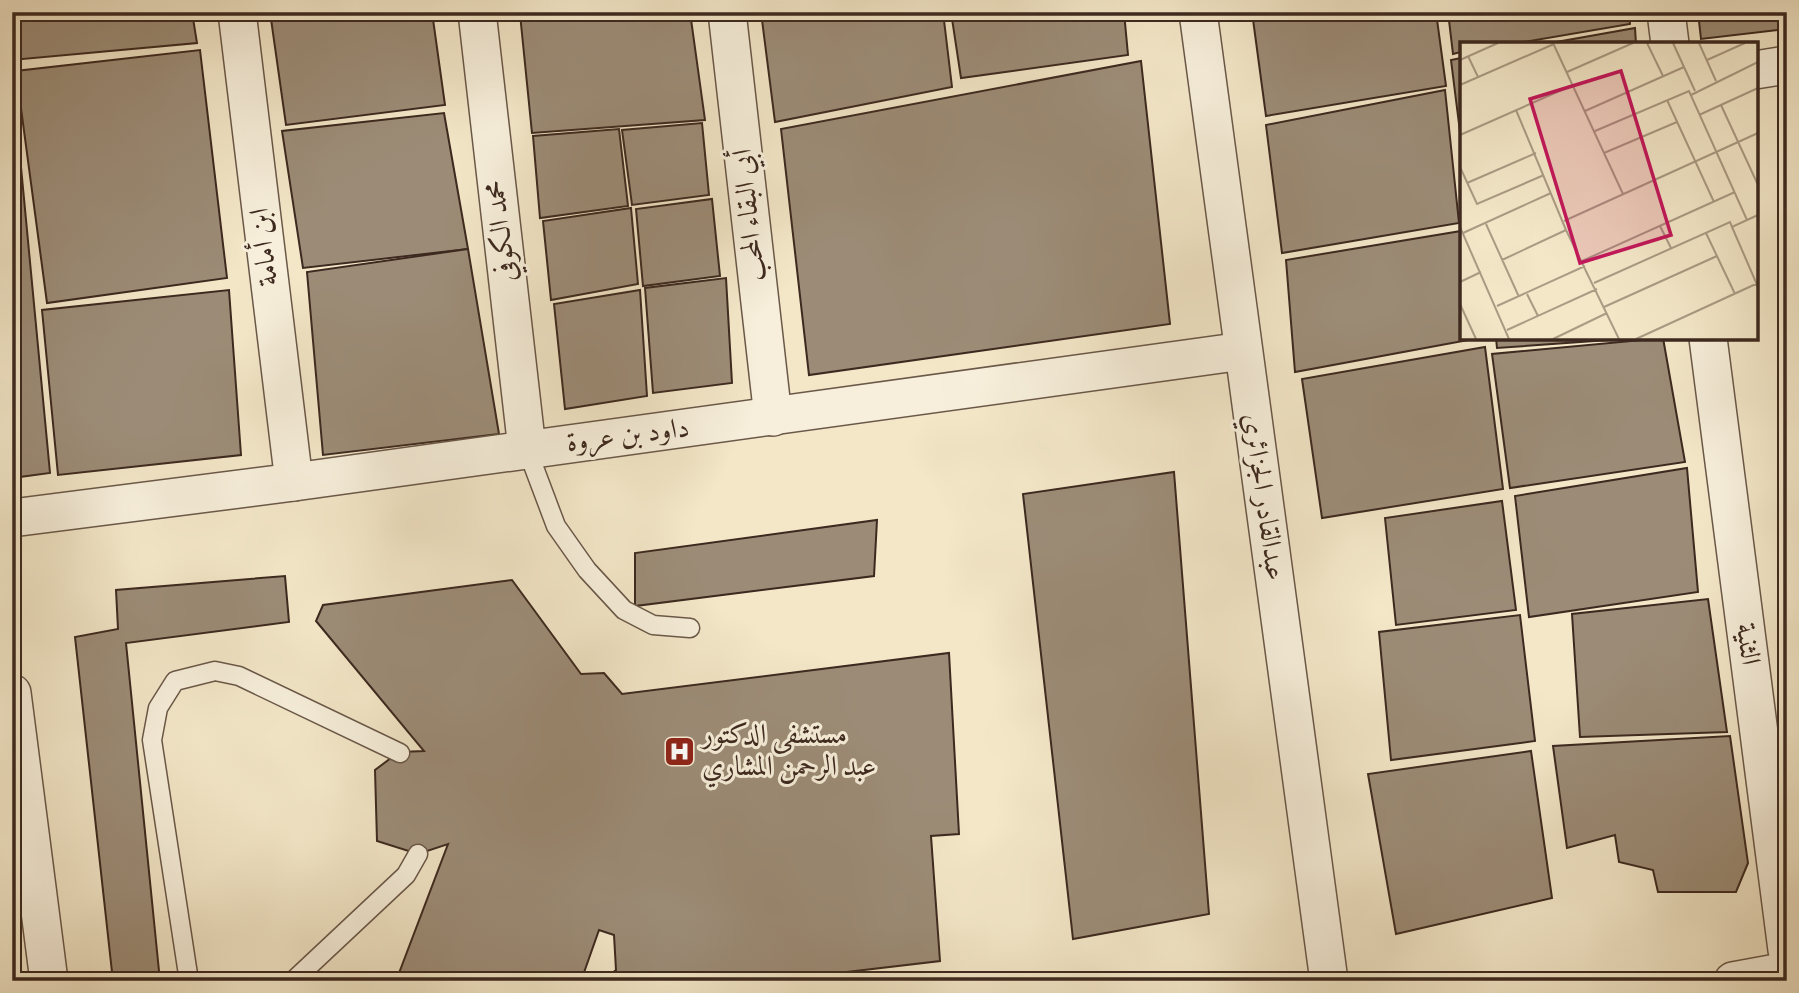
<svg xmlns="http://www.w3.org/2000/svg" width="1799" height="993" font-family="'IM FELL English',Amiri,serif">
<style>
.building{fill:#9c8c77;stroke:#3d291f;stroke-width:2}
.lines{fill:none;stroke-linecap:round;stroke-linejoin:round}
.service-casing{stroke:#6a5849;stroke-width:21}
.minor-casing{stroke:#6a5849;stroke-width:40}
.service{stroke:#f7efdb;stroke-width:18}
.minor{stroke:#f7efdb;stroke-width:37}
.labels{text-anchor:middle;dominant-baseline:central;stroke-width:6;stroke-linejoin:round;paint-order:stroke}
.street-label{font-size:28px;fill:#3d291f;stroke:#f7efdb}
.poi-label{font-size:28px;fill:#3d291f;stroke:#f7efdb;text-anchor:start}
.inset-road{fill:none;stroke:#aa9b84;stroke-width:2}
.view{fill:#c2185b;fill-opacity:0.15;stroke:#c2185b;stroke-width:3.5}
.inset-edge{fill:none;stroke:#3d291f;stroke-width:3.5}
</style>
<rect width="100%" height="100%" fill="#f3e7c8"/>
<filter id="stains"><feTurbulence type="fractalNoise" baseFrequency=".00286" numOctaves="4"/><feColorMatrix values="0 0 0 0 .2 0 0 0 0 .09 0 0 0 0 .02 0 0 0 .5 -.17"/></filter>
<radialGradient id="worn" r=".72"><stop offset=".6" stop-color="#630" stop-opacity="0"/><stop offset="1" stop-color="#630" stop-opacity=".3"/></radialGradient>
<g class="building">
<polygon points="12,12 192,12 197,43 12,60"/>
<polygon points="270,12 432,12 445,105 286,125"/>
<polygon points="542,12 690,12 705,120 532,133 520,14"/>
<polygon points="761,12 943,12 952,87 775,122"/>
<polygon points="951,12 1124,12 1128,55 961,78"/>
<polygon points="1252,12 1436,12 1446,86 1266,116"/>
<polygon points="1448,12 1629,12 1630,24 1512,44 1461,44 1461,52 1453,54"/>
<polygon points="1698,12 1787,12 1787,29 1701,39"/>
<polygon points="1635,28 1636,44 1545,44"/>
<polygon points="200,50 227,278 47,303 16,71"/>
<polygon points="1461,58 1461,140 1451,60"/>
<polygon points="1141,61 1170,324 809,375 781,129"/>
<polygon points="12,72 50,473 12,478"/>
<polygon points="1445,90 1459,223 1282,253 1266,125"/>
<polygon points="444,113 468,249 303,268 282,131"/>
<polygon points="702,123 709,195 632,205 622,130"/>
<polygon points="619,129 628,206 540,218 533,136"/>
<polygon points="712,199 720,276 643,286 636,209"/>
<polygon points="631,208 638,284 551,300 543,221"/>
<polygon points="1461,231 1461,338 1479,338 1295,372 1286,260"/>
<polygon points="468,249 499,434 323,455 307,272"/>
<polygon points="726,278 732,383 653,393 645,288"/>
<polygon points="229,290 241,455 58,475 42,310"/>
<polygon points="640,290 647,396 565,409 554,304"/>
<polygon points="1496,338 1637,338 1497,348"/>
<polygon points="1663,338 1685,462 1510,488 1492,354"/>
<polygon points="1485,347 1503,489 1322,518 1302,379"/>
<polygon points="1687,468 1698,592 1529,617 1515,496"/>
<polygon points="1174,472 1209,914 1073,939 1023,494"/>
<polygon points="1502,501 1516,610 1396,625 1385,518"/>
<polygon points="877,520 874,576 635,606 635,553"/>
<polygon points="285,576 289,622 126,643 160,981 113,981 75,637 118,629 116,590"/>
<polygon points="512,580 581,674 604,673 622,694 949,653 959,834 931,836 940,961 770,981 602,981 616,970 614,935 599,930 581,981 396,981 448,844 418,854 377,841 375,770 399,752 424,751 316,621 323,605"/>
<polygon points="1708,599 1727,732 1580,737 1572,614"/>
<polygon points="1520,615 1535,741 1391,760 1379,632"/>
<polygon points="1730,736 1748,863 1736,892 1658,892 1653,870 1619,862 1615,835 1567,848 1553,746"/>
<polygon points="1531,751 1552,898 1396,934 1368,774"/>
</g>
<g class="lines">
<defs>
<g id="service">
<polyline points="527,449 556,526 587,570 624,610 653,625 690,628"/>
<polyline points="189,981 152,740 158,708 175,681 215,671 239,676 400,753"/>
<polyline points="293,981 406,875 418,854"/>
</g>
<g id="minor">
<polyline points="237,12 294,482"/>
<polyline points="477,12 527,449"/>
<polyline points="727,12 773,417"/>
<polyline points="1198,12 1329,981"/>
<polyline points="1666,12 1670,44"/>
<polyline points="1755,70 1787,65"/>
<polyline points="1708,338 1787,950"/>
<polyline points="12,518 294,482 1243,351"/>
<polyline points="12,693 49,981"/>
<polyline points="1733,981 1787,971"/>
</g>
</defs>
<use href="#service" class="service-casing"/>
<use href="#minor" class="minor-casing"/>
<use href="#service" class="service"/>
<use href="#minor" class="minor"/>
</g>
<defs>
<symbol id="hospital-square" viewBox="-11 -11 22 22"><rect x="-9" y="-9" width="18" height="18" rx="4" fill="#8f2418" stroke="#f7efdb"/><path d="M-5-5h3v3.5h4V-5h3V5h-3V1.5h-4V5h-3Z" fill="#fff"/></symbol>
</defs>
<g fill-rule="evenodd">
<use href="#hospital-square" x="662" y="734" width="35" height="35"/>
</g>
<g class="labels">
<g class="street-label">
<text transform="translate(750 215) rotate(-96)">أبي البقاء المحب</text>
<text transform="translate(502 231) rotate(-97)">محمد الكوفي</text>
<text transform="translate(265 247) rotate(-97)">ابن أمامة</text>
<text transform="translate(628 436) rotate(-7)">داود بن عروة</text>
<text transform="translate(1263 497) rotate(82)">عبدالقادر الجزائري</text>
<text transform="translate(1747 644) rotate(83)">الثنية</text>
</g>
<g class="poi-label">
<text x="702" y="735">مستشفى الدكتور<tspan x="702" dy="32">عبد الرحمن المشاري</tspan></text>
</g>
</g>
<g transform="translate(1460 42)">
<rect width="298" height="298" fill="#f3e7c8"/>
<path class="inset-road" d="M93,1L163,152M187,1L203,34M213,1L235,49M239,1L256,39M8,14L18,35M0,18L38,1M247,18L285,1M107,30L173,1M0,43L94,2M231,53L298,20M207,58L254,160M261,63L298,143M56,68L106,188L159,297M125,69L224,25M239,73L298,46M135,89L229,49L287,178M0,93L113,43M144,111L217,80M0,125L17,162L84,133M7,141L76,111M104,179L298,91M26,182L59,255M200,184L211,206M0,185L49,297M272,185L298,245M3,191L91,151M246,191L275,252M42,218L106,188M122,219L275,150M0,240L21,230M134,241L270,180L272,185L298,173M67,252L78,274M0,262L16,297M37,264L125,224M144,265L257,214M47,288L137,247M93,297L147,271M176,297L298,241"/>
<path class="view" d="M161,29L211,193L120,221L70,57Z"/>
<rect width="298" height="298" class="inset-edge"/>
</g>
<rect width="1799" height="993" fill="none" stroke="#f3e7c8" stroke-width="42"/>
<rect x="14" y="14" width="1771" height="965" fill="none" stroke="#3d291f" stroke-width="3.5"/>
<rect x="21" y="21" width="1757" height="951" fill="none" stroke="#3d291f" stroke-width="2"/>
<rect width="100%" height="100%" filter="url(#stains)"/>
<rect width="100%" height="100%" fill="url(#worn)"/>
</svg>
